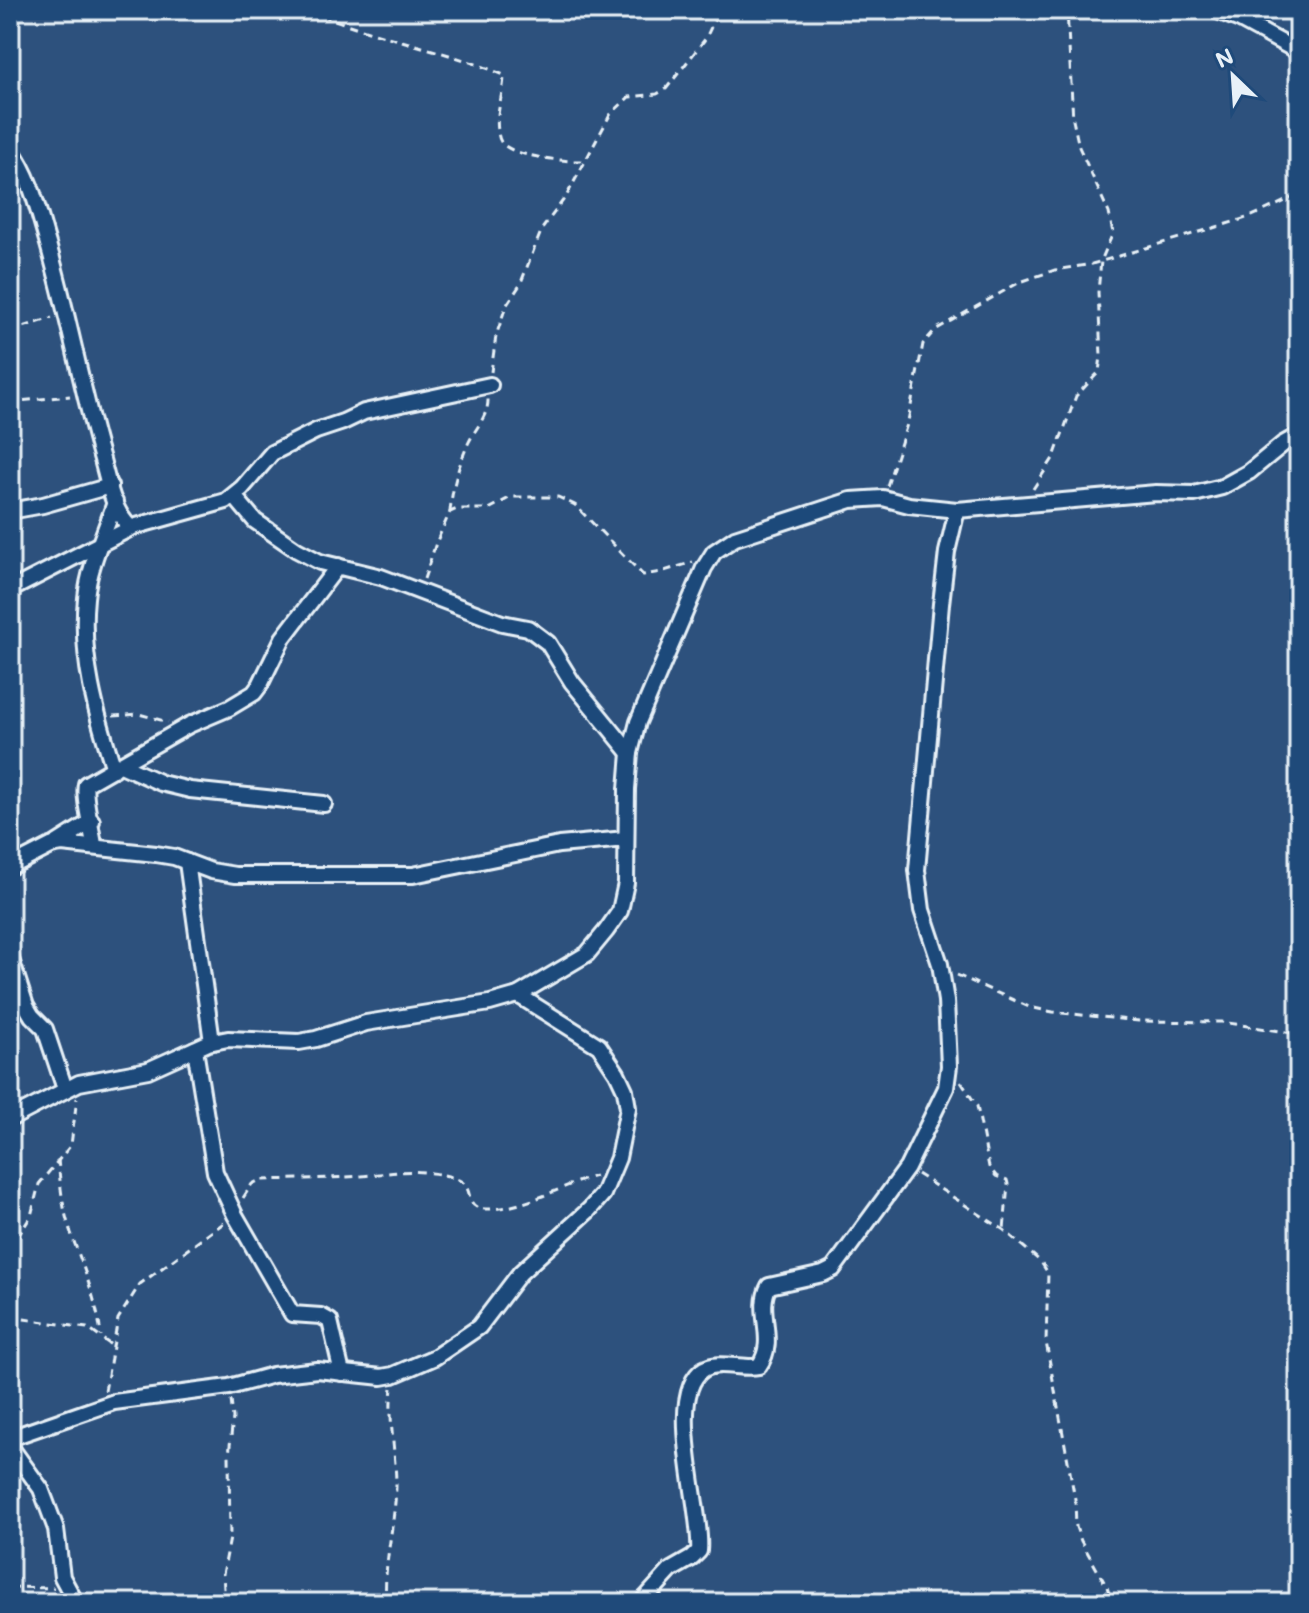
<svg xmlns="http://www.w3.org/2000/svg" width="1309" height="1613" font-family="Mali,sans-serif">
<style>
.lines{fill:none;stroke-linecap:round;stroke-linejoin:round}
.minor-casing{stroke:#e8f1f8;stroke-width:20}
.path{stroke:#e8f1f8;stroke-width:3;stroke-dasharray:8 6;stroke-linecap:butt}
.minor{stroke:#1f4a7a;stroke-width:14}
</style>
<rect width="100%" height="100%" fill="#2d517d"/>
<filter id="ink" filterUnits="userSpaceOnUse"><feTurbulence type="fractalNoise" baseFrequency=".0125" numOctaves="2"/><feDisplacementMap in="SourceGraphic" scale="16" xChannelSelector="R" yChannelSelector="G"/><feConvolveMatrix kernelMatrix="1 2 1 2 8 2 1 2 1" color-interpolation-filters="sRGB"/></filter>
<g filter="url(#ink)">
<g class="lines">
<defs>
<g id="minor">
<polyline points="1215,10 1240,20 1299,52"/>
<path d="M10,148C31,177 38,210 48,244C68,314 81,386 101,456C108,480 112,511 131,528"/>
<polyline points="234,496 255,521 297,550 320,562 381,577 502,623 528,628 548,643 572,682 630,753"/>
<polyline points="10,511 43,505 110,486"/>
<polyline points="10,590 133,527 226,501 242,488 272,453 316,431 343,422 364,412 490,385"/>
<polyline points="121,765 161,783 190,790 324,804"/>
<path d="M114,769C96,714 80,657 86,598C89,565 105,533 115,502"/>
<polyline points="54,845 92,821"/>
<path d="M94,845C92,829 83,798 86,784L189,725L229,708L254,693L260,685L283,638L338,566"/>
<polyline points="187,862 212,1042"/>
<polyline points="10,867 51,846 62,844 156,854 174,857 211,871 235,875 413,875 559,845 626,839"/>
<polyline points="10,956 26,1006 32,1016 45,1029 65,1089"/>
<polyline points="195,1049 215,1172 235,1215 292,1314 321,1316 330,1321 342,1373"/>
<polyline points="10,1119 79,1083 148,1070 208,1043 228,1039 299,1042 316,1039 366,1023 490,1003 518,995 587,954 606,931 620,911 626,883 627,789 630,753 638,722 704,568 714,552 735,538 851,500 883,498 909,505 957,510 1156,493 1194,494 1222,487 1249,472 1283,444 1299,435"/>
<polyline points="10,1438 114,1402 229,1387 273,1375 317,1370 382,1377 393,1375 435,1357 479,1327 520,1273 589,1210 603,1194 618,1158 628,1108 625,1090 617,1073 599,1046 518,995"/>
<polyline points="10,1446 41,1489 56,1529 62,1577 76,1603"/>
<path d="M641,1603L671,1570L692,1558L699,1551C703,1511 664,1394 704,1369C719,1360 742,1370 759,1366C778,1339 755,1312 769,1286L823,1274L833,1269L907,1168L946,1088L949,1066L946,1001L940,964L922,910L917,870L941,604L947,552L957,510"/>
</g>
</defs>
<use href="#minor" class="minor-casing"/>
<g class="path">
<path d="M309,10C373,37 441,48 504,75C504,91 495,116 498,130C498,134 499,139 501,142C511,157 568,162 585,161"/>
<polyline points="10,331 52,318"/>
<polyline points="491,372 496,336 506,306 520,285 542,229 567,195 610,115 629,97 657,94 666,89 706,38 719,10"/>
<polyline points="10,402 70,396"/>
<polyline points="887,486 908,421 923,344 935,330 1020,282 1055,270 1092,264 1250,217 1299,195"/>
<polyline points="1033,489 1054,457 1076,396 1099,372 1101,356 1098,292 1101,261 1113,233 1109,213 1079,147 1073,120 1067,10"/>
<path d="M450,512C452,488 458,467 468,444C475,428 489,416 488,398"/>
<polyline points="424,579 436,543 450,512 457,509 489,509 511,497 558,497 575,505 643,575 661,572 693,562"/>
<polyline points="113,716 139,714 168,722"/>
<polyline points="957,975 1029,1007 1053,1012 1139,1021 1222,1022 1299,1034"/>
<polyline points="961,1082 977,1106 989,1167 996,1176 1007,1180 1008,1184 1004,1230"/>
<path d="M58,1159C60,1182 62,1205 69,1227C81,1263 97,1298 101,1336"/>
<polyline points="917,1174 1004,1230 1041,1262 1048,1273 1046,1342 1075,1499 1076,1527 1081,1541 1107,1587 1112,1603"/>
<path d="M243,1198L252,1184L260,1180C293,1179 326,1179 359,1176C386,1174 405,1169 432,1173C441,1174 454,1177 462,1182C475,1192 463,1210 489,1209C527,1208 560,1186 595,1176"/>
<polyline points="10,1249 31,1216 39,1184 71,1145 77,1098"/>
<polyline points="10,1317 87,1328 111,1345"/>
<polyline points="105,1391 118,1319 140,1284 225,1222"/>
<polyline points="10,1587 54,1588"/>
<polyline points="225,1603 223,1574 230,1538 229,1455 233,1418 231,1400"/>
<path d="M386,1603C383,1564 395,1525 396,1486C396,1453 388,1421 392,1388"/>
</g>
<use href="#minor" class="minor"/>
</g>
</g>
<rect width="1309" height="1613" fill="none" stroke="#1f4a7a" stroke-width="40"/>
<rect x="20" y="20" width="1269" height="1573" fill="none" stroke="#e8f1f8" stroke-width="3" filter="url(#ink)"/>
<g transform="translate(1233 76) rotate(335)" stroke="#1f4a7a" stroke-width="6" paint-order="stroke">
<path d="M0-6L14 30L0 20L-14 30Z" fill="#e8f1f8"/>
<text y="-12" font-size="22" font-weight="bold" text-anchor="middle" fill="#e8f1f8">N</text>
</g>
</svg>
